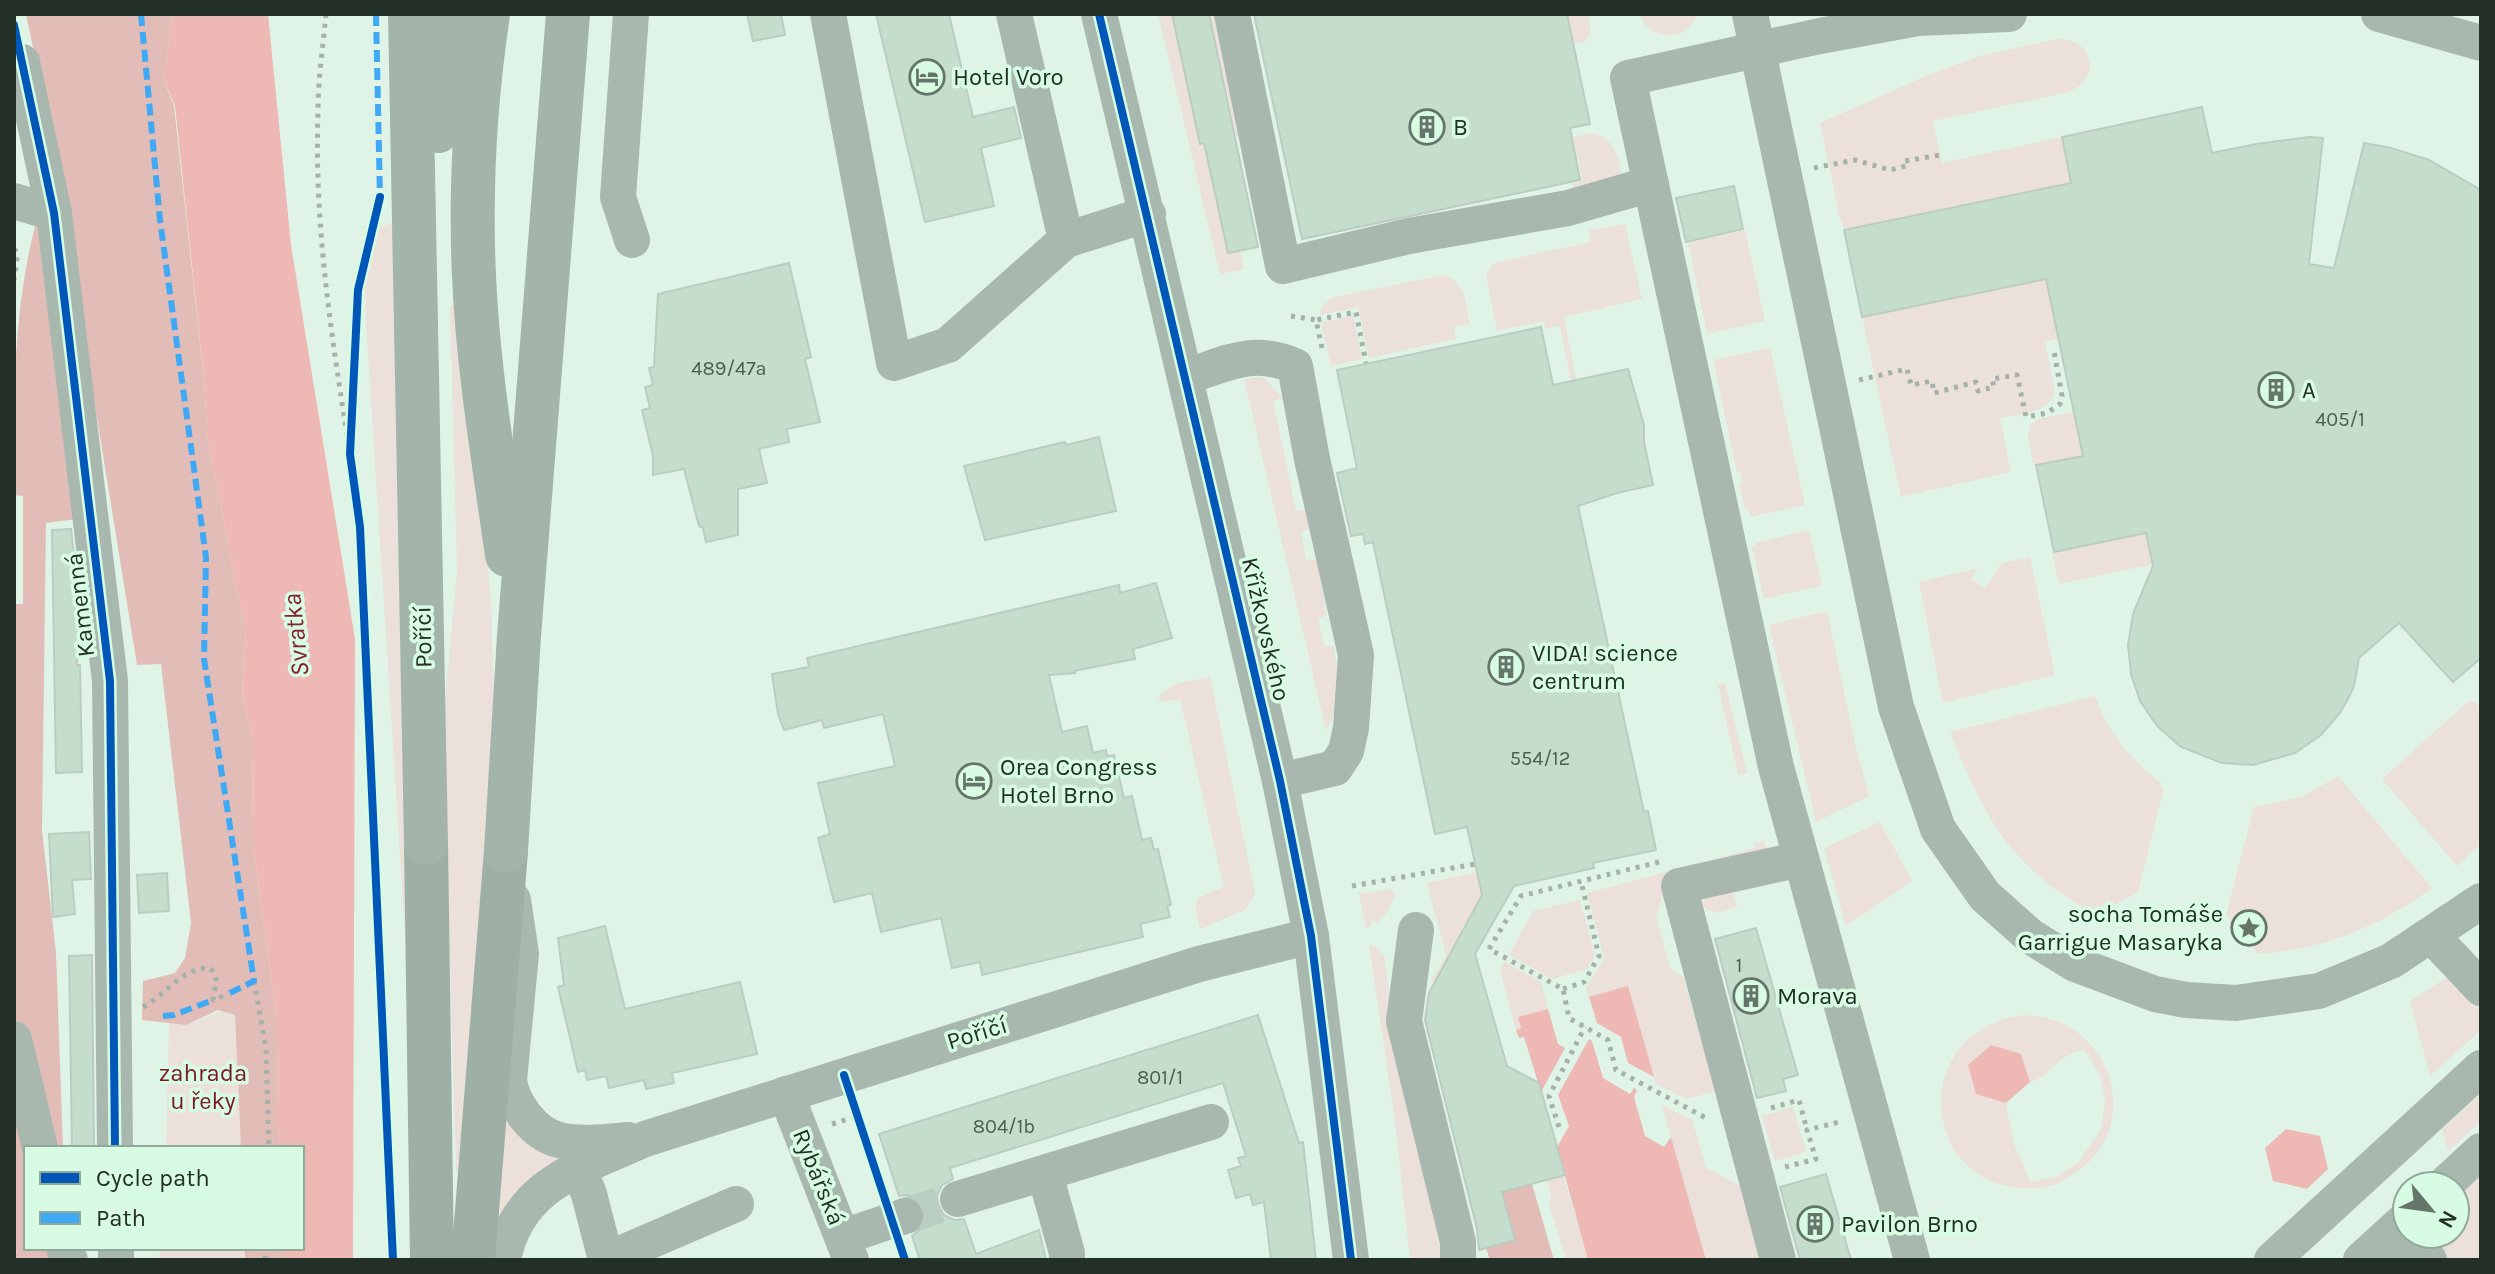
<svg xmlns="http://www.w3.org/2000/svg" width="2495" height="1274" font-family="Karla,sans-serif">
<style>
.green{fill:#ebe1da;fill-rule:evenodd}
.forest{fill:#e2bdb7}
.water{fill:#eeb8b4}
.building{fill:#c4ddcd;stroke:#bcccc2;stroke-width:2}
.lines{fill:none;stroke-linecap:round;stroke-linejoin:round}
.minor-tunnel{stroke:#b9cdc0;stroke-width:36;stroke-dasharray:36 18;stroke-linecap:butt}
.path{stroke:#a5b1a9;stroke-width:5;stroke-dasharray:4 6;stroke-linecap:butt}
.minor{stroke:#a9b8af;stroke-width:36}
.major{stroke:#9eb0a5;stroke-width:44}
.highway{stroke:#a3b4aa;stroke-width:44}
.quiet{stroke:#3fa9f5;stroke-width:6;stroke-dasharray:12 6;stroke-linecap:butt}
.cycleway-casing{stroke:#d7fce3;stroke-width:13}
.cycleway{stroke:#0057b8;stroke-width:8}
.labels{text-anchor:middle;dominant-baseline:central;stroke-width:7;stroke-linejoin:round;paint-order:stroke}
.number-label{font-size:20px;fill:#4d5d52}
.poi-label{font-size:24px;fill:#233027;stroke:#d7fce3;text-anchor:start}
.street-label{font-size:24px;fill:#233027;stroke:#d7fce3}
.park-label{font-size:24px;fill:#7c1826;stroke:#d7fce3}
.water-label{font-size:26px;font-style:italic;fill:#85212c;stroke:#d7fce3}
</style>
<rect width="100%" height="100%" fill="#dff4e6"/>
<g class="green">
<polygon points="1158,14 1172,14 1200,143 1231,137 1240,251 1244,269 1220,274"/>
<polygon points="1209,14 1220,14 1245,134 1236,136"/>
<polygon points="1567,14 1588,14 1591,33 1585,41 1573,45"/>
<path d="M1639,14H1697C1687,43 1650,42 1639,14Z"/>
<path d="M2057,39C2077,39 2090,48 2090,70L2084,83L2069,92L1933,121L1942,163L2062,137L2071,183L1844,230L1841,218L1837,214L1838,208L1820,123L1926,76L1980,56Z"/>
<path d="M1592,133C1619,138 1620,167 1624,189L1576,202L1572,184L1583,181L1573,137Z"/>
<polygon points="397,221 422,1200 366,322 364,233"/>
<polygon points="1625,224 1642,299 1564,317 1583,414 1577,412 1560,326 1546,329 1543,321 1497,331 1486,275 1492,266 1498,262 1591,242 1589,230"/>
<polygon points="1745,230 1765,321 1707,334 1688,243"/>
<path d="M1443,275C1466,280 1466,304 1470,324L1454,327L1456,339L1369,358L1358,307L1320,315L1321,308L1331,298Z"/>
<path d="M2046,279L2058,339L2045,342L2055,392C2047,415 2020,413 2000,418L2011,472L1901,497L1862,317Z"/>
<polygon points="465,305 491,601 495,718 459,1175 456,1170 444,750 446,689 457,570 450,306"/>
<polygon points="1353,315 1362,359 1331,366 1321,323"/>
<polygon points="1770,348 1805,505 1750,517 1749,509 1745,510 1739,484 1742,483 1740,472 1737,472 1713,360"/>
<path d="M1263,377L1283,398L1273,401L1296,510H1306L1309,529L1301,532L1306,559L1317,560L1327,615L1318,619L1324,646H1334C1338,676 1344,704 1326,730L1244,379Z"/>
<polygon points="2073,412 2083,456 2034,466 2028,438 2030,425 2039,419"/>
<polygon points="1809,530 1822,586 1764,599 1752,547 1756,547 1755,543"/>
<polygon points="2146,533 2154,564 2059,584 2052,553"/>
<polygon points="2030,557 2055,675 1943,703 1919,582 1978,568 1971,579 1985,588 2002,563"/>
<polygon points="1827,611 1856,748 1869,796 1816,822 1769,625"/>
<path d="M1210,677L1255,893L1245,910L1200,929L1195,910L1197,898L1224,887L1180,699L1162,702L1158,699C1167,682 1192,681 1210,677Z"/>
<polygon points="1725,683 1747,773 1738,775 1718,685"/>
<path d="M2095,696C2109,734 2130,759 2162,784L2160,787L2164,789L2138,892L2095,915C2008,864 1987,822 1950,732Z"/>
<polygon points="2470,700 2481,707 2481,844 2457,866 2382,779"/>
<path d="M2338,776L2432,888C2379,927 2324,949 2259,954L2246,938L2257,927L2250,920L2239,930L2226,915L2254,807L2302,797Z"/>
<polygon points="1880,822 1912,881 1846,926 1824,848"/>
<polygon points="1764,841 1768,853 1668,878 1656,917 1670,968 1683,977 1716,1091 1686,1099 1656,1084 1628,987 1589,997 1586,988 1604,958 1587,893 1755,848 1754,844"/>
<polygon points="1477,872 1482,895 1434,983 1431,981 1446,956 1427,883"/>
<polygon points="1731,885 1737,907 1714,913 1700,905 1711,890"/>
<polygon points="1392,889 1395,896 1386,913 1377,923 1373,920 1370,923 1372,926 1366,929 1359,894"/>
<polygon points="1580,900 1595,955 1587,969 1552,979 1509,955 1533,911"/>
<polygon points="1369,945 1376,947 1384,955 1401,1080 1447,1260 1410,1260 1395,1121"/>
<polygon points="1504,962 1541,982 1548,1009 1518,1017 1521,1029 1516,1030 1500,970"/>
<polygon points="2454,973 2481,1002 2481,1030 2430,1076 2410,1001"/>
<polygon points="222,1011 235,1015 241,1148 166,1148 169,1023 186,1025"/>
<path d="M2024,1015C2112,1016 2148,1128 2072,1175C2062,1182 2050,1187 2038,1188C1919,1197 1904,1030 2024,1015ZM2085,1050L2100,1075L2105,1101L2101,1129L2078,1163L2056,1177L2030,1182L2013,1141L2006,1103L1976,1094L2020,1054L2030,1082C2052,1077 2056,1054 2085,1050Z"/>
<polygon points="2481,1094 2481,1121 2448,1151 2442,1129"/>
<polygon points="1662,1105 1692,1120 1706,1168 1743,1187 1764,1260 1706,1260"/>
<polygon points="1793,1107 1806,1152 1775,1161 1762,1116"/>
<polygon points="502,1115 566,1158 501,1215 498,1215"/>
<polygon points="2481,1172 2481,1260 2449,1260 2423,1234 2455,1234 2455,1196"/>
<polygon points="1563,1175 1588,1260 1566,1260 1549,1204 1551,1194 1547,1180"/>
<polygon points="160,1248 245,1248 245,1260 159,1260"/>
</g>
<g class="forest">
<polygon points="26,14 173,14 164,80 174,106 204,379 208,441 246,636 242,692 253,741 252,836 278,1027 277,1121 281,1148 241,1148 235,1015 218,1010 186,1025 142,1020 143,981 175,973 185,958 191,923 161,664 137,665 51,134"/>
<path d="M36,223L44,230L78,519L46,523L42,830L56,953L63,1148H26V1248H75L80,1260H14V604H23V496L14,495C14,403 12,312 36,223Z"/>
<polygon points="1498,1179 1532,1184 1554,1260 1490,1260 1486,1248 1515,1240"/>
<polygon points="245,1248 283,1248 282,1260 245,1260"/>
</g>
<g class="water">
<polygon points="173,14 268,14 291,245 355,639 353,1260 282,1260 283,1248 302,1248 302,1148 281,1148 277,1121 278,1027 252,836 253,741 242,692 246,636 208,441 204,379 175,106 164,80"/>
<polygon points="1628,986 1654,1077 1628,1063 1621,1037 1597,1023 1589,997"/>
<polygon points="1548,1009 1558,1044 1565,1048 1541,1092 1524,1037 1519,1038 1516,1030 1521,1028 1518,1017"/>
<polygon points="1589,1039 1592,1041 1603,1078 1630,1094 1634,1088 1637,1090 1634,1097 1645,1136 1664,1147 1671,1137 1706,1260 1588,1260 1557,1147 1569,1126 1558,1095"/>
<polygon points="1991,1045 2021,1054 2030,1082 2006,1103 1976,1094 1968,1065"/>
<polygon points="2286,1129 2320,1136 2328,1169 2307,1189 2273,1181 2265,1148"/>
</g>
<g class="building">
<polygon points="747,14 781,14 785,35 753,41"/>
<polygon points="876,14 949,14 973,117 1014,107 1021,138 981,148 994,206 925,222"/>
<polygon points="1172,14 1209,14 1258,247 1228,253 1204,143 1200,144"/>
<polygon points="1254,14 1567,14 1590,124 1570,128 1580,180 1302,239"/>
<polygon points="2202,107 2212,153 2256,144 2310,137 2323,138 2309,264 2334,268 2364,143 2391,148 2429,160 2481,190 2481,658 2453,682 2399,623 2359,658 2354,686 2348,699 2340,713 2321,735 2295,753 2253,765 2222,763 2181,747 2158,727 2140,701 2131,674 2128,645 2133,614 2153,566 2146,533 2054,552 2036,465 2083,456 2046,279 1862,317 1844,230 2071,183 2062,137"/>
<polygon points="1734,186 1743,229 1686,242 1676,198"/>
<polygon points="789,263 811,357 805,359 820,422 787,429 789,442 759,449 767,483 738,489 738,535 706,542 703,528 699,526 684,469 653,475 653,456 642,410 650,408 645,387 653,385 649,368 654,367 658,294"/>
<polygon points="1541,327 1553,385 1628,369 1644,425 1644,442 1653,485 1617,493 1578,506 1644,812 1648,811 1656,850 1593,863 1594,868 1514,886 1475,954 1507,1066 1539,1083 1565,1175 1502,1192 1515,1240 1479,1250 1477,1229 1425,1020 1429,993 1482,895 1467,827 1435,834 1373,542 1365,544 1363,534 1351,536 1337,473 1357,468 1337,370"/>
<polygon points="1099,437 1116,511 985,540 964,466 1065,442 1066,445"/>
<polygon points="71,529 78,588 79,625 77,665 80,665 82,772 56,773 52,530"/>
<polygon points="1156,583 1172,638 1133,649 1135,659 1074,671 1075,673 1049,675 1062,732 1087,726 1093,753 1106,750 1107,756 1114,755 1124,798 1132,796 1142,840 1151,838 1154,850 1158,849 1171,905 1167,906 1170,917 1140,924 1143,937 982,975 980,962 952,968 941,918 881,932 872,893 834,902 818,838 830,834 818,783 895,766 883,714 824,728 822,720 784,730 778,714 772,674 809,667 807,658 1119,585 1120,593"/>
<polygon points="89,832 91,879 72,880 75,914 53,917 49,834"/>
<polygon points="167,873 169,911 139,913 137,875"/>
<polygon points="605,926 625,1009 740,982 757,1054 672,1073 674,1083 646,1089 644,1080 609,1088 606,1076 587,1080 585,1070 578,1072 558,987 564,985 558,938"/>
<polygon points="1756,928 1798,1075 1783,1079 1786,1091 1757,1098 1715,939"/>
<polygon points="92,955 94,1148 72,1148 69,956"/>
<polygon points="1258,1015 1299,1143 1303,1142 1316,1260 1271,1260 1264,1202 1253,1205 1250,1194 1236,1198 1228,1170 1241,1166 1238,1158 1246,1156 1223,1083 950,1168 953,1179 942,1185 937,1195 938,1204 944,1215 954,1220 964,1219 976,1254 1039,1230 1046,1260 920,1260 912,1236 921,1229 925,1221 925,1210 918,1200 908,1195 899,1196 879,1134"/>
<polygon points="1826,1174 1851,1260 1800,1260 1780,1187"/>
</g>
<g class="lines">
<polyline class="minor-tunnel" points="905,1216 958,1199"/>
<g class="path">
<path d="M326,14C323,46 318,79 318,112C314,227 332,340 350,454"/>
<polyline points="1814,168 1855,160 1890,170 1906,166 1905,161 1940,155"/>
<polyline points="14,249 18,253 14,280"/>
<polyline points="1291,316 1316,320"/>
<polyline points="1322,348 1316,320 1356,312 1366,363"/>
<polyline points="1859,380 1907,369 1911,385 1932,381 1934,393 1976,382 1978,391 1994,387 1992,379 2017,375 2026,417 2047,413 2060,404 2062,396 2054,351"/>
<polyline points="1659,862 1521,896 1489,949 1563,989 1569,1018 1608,1040 1616,1070 1708,1119"/>
<polyline points="1352,886 1475,864"/>
<polyline points="254,981 266,1049 269,1148"/>
<polyline points="1563,989 1584,982 1599,956 1581,881"/>
<path d="M143,1007C166,995 182,967 210,968C221,978 214,987 213,1000L228,994"/>
<polyline points="1771,1108 1799,1100 1807,1130"/>
<polyline points="832,1124 858,1116"/>
<polyline points="1559,1127 1549,1096 1585,1027"/>
<polyline points="1785,1167 1816,1159 1807,1130 1843,1121"/>
<polyline points="265,1260 266,1248"/>
</g>
<g class="minor">
<polyline points="631,14 618,197 632,240"/>
<polyline points="828,14 894,363 948,345 1066,240 1148,214"/>
<polyline points="1014,14 1066,240"/>
<polyline points="1099,14 1280,781 1311,936 1351,1260"/>
<polyline points="1232,14 1283,266 1409,236 1568,208 1651,184"/>
<polyline points="1750,14 1896,707 1938,829 1985,896 2030,936 2075,964 2155,994 2186,1000 2236,1003 2319,991 2391,961 2481,901"/>
<polyline points="2379,14 2481,43"/>
<polyline points="22,62 54,213 110,681 115,1148"/>
<polyline points="14,201 54,213"/>
<path d="M1186,377C1228,363 1252,348 1295,366L1312,459L1356,655L1351,728L1346,751L1335,768L1280,781"/>
<path d="M513,900L521,954L509,1080C512,1104 534,1134 559,1140C581,1145 605,1142 628,1140"/>
<polyline points="1416,930 1404,1021 1458,1242 1458,1260"/>
<polyline points="2431,935 2481,988"/>
<polyline points="14,1039 40,1148"/>
<polyline points="786,1094 851,1260"/>
<polyline points="579,1170 589,1194 606,1260"/>
<polyline points="1045,1174 1067,1253 1067,1260"/>
<polyline points="2443,1186 2481,1151"/>
<polyline points="958,1199 1211,1122"/>
<polyline points="843,1237 905,1216"/>
<polyline points="64,1248 70,1260"/>
<polyline points="116,1248 116,1260"/>
<path d="M503,1260C517,1183 584,1167 645,1139L1199,964L1311,936"/>
<polyline points="606,1260 736,1204"/>
<polyline points="1778,1260 1679,886 1801,859"/>
<polyline points="1912,1260 1776,767 1628,78 1820,36 1918,18 2009,14"/>
<polyline points="2272,1260 2481,1068"/>
<polyline points="2361,1260 2407,1218"/>
<polyline points="2398,1260 2415,1245 2429,1260"/>
</g>
<g class="major">
<polyline points="426,843 432,1260"/>
<polyline points="473,1260 506,851"/>
</g>
<g class="highway">
<polyline points="410,14 426,843"/>
<path d="M488,14C475,101 470,188 474,276C478,369 494,462 507,555"/>
<polyline points="438,131 451,14"/>
<polyline points="506,851 519,636 568,14"/>
</g>
<g class="quiet">
<polyline points="141,14 160,220 206,557 204,659 254,981 228,994"/>
<polyline points="376,14 380,197"/>
<polyline points="163,1016 174,1015 213,1000"/>
</g>
<defs>
<g id="cycleway">
<polyline points="1099,14 1280,781 1311,936 1351,1260"/>
<polyline points="14,25 54,213 110,681 115,1148"/>
<polyline points="380,197 358,290 350,454 360,527 393,1260"/>
<polyline points="844,1075 905,1260"/>
</g>
</defs>
<use href="#cycleway" class="cycleway-casing"/>
<use href="#cycleway" class="cycleway"/>
</g>
<defs>
<symbol id="hotel-ring" viewBox="-11 -11 22 22"><circle r="9.5" fill="#d7fce3" stroke="#65756a" stroke-width="1.5"/><path d="M-6-4.5h1.5V1H6V5H4.5V3h-9V5H-6ZM-4 0a1.8 1.8 0 1 1 3.6 0ZM.5 0V-2.5h3Q6-2.5 6 0Z" fill="#65756a"/></symbol>
<symbol id="building-ring" viewBox="-11 -11 22 22"><circle r="9.5" fill="#d7fce3" stroke="#65756a" stroke-width="1.5"/><path d="M-4-6H4V6H1V3H-1V6H-4ZM-2.5-4.3h1.7v1.8h-1.7ZM.8-4.3h1.7v1.8H.8ZM-2.5-1h1.7V.8h-1.7ZM.8-1h1.7V.8H.8Z" fill="#65756a"/></symbol>
<symbol id="sight-ring" viewBox="-11 -11 22 22"><circle r="9.5" fill="#d7fce3" stroke="#65756a" stroke-width="1.5"/><path d="M0-6L1.8-2.2L6-1.7L2.9 1.2L3.7 5.4L0 3.3L-3.7 5.4L-2.9 1.2L-6-1.7L-1.8-2.2Z" fill="#65756a"/></symbol>
</defs>
<g fill-rule="evenodd">
<use href="#hotel-ring" x="907" y="57" width="40" height="40"/>
<use href="#building-ring" x="1407" y="107" width="40" height="40"/>
<use href="#building-ring" x="2256" y="370" width="40" height="40"/>
<use href="#building-ring" x="1486" y="647" width="40" height="40"/>
<use href="#hotel-ring" x="954" y="761" width="40" height="40"/>
<use href="#sight-ring" x="2229" y="908" width="40" height="40"/>
<use href="#building-ring" x="1731" y="976" width="40" height="40"/>
<use href="#building-ring" x="1795" y="1204" width="40" height="40"/>
</g>
<g class="labels">
<g class="number-label">
<text x="729" y="368">489/47a</text>
<text x="2340" y="419">405/1</text>
<text x="1540" y="758">554/12</text>
<text x="1739" y="965">1</text>
<text x="1160" y="1077">801/1</text>
<text x="1004" y="1126">804/1b</text>
</g>
<g class="poi-label">
<text x="953" y="77">Hotel Voro</text>
<text x="1453" y="127">B</text>
<text x="2302" y="390">A</text>
<text x="1532" y="653">VIDA! science<tspan x="1532" dy="28">centrum</tspan></text>
<text x="1000" y="767">Orea Congress<tspan x="1000" dy="28">Hotel Brno</tspan></text>
<text x="2223" y="914" text-anchor="end">socha Tomáše<tspan x="2223" dy="28">Garrigue Masaryka</tspan></text>
<text x="1777" y="996">Morava</text>
<text x="1841" y="1224">Pavilon Brno</text>
</g>
<g class="street-label">
<text transform="translate(80 605) rotate(-97)">Kamenná</text>
<text transform="translate(1266 629) rotate(77)">Křížkovského</text>
<text transform="translate(423 637) rotate(-91)">Poříčí</text>
<text transform="translate(977 1033) rotate(-17)">Poříčí</text>
<text transform="translate(819 1177) rotate(68)">Rybářská</text>
</g>
<g class="park-label">
<text x="203" y="1073">zahrada<tspan x="203" dy="28">u řeky</tspan></text>
</g>
<g class="water-label">
<text transform="translate(296 635) rotate(-96)">Svratka</text>
</g>
</g>
<rect width="2495" height="1274" fill="none" stroke="#233027" stroke-width="32"/>
<rect x="24" y="1146" width="280" height="104" fill="#d7fce3" stroke="#8faa98" stroke-width="2"/>
<rect x="40" y="1172" width="40" height="12" fill="#0057b8" stroke="#8faa98" stroke-width="2"/>
<text x="96" y="1186" font-size="24" fill="#233027">Cycle path</text>
<rect x="40" y="1212" width="40" height="12" fill="#3fa9f5" stroke="#8faa98" stroke-width="2"/>
<text x="96" y="1226" font-size="24" fill="#233027">Path</text>
<g transform="translate(2431 1210) rotate(119)"><circle r="38" fill="#d7fce3" stroke="#8faa98" stroke-width="2"/>
<path d="M0-6L14 30L0 20L-14 30Z" fill="#65756a"/>
<text y="-12" font-size="22" font-weight="bold" text-anchor="middle" fill="#233027">N</text>
</g>
</svg>
